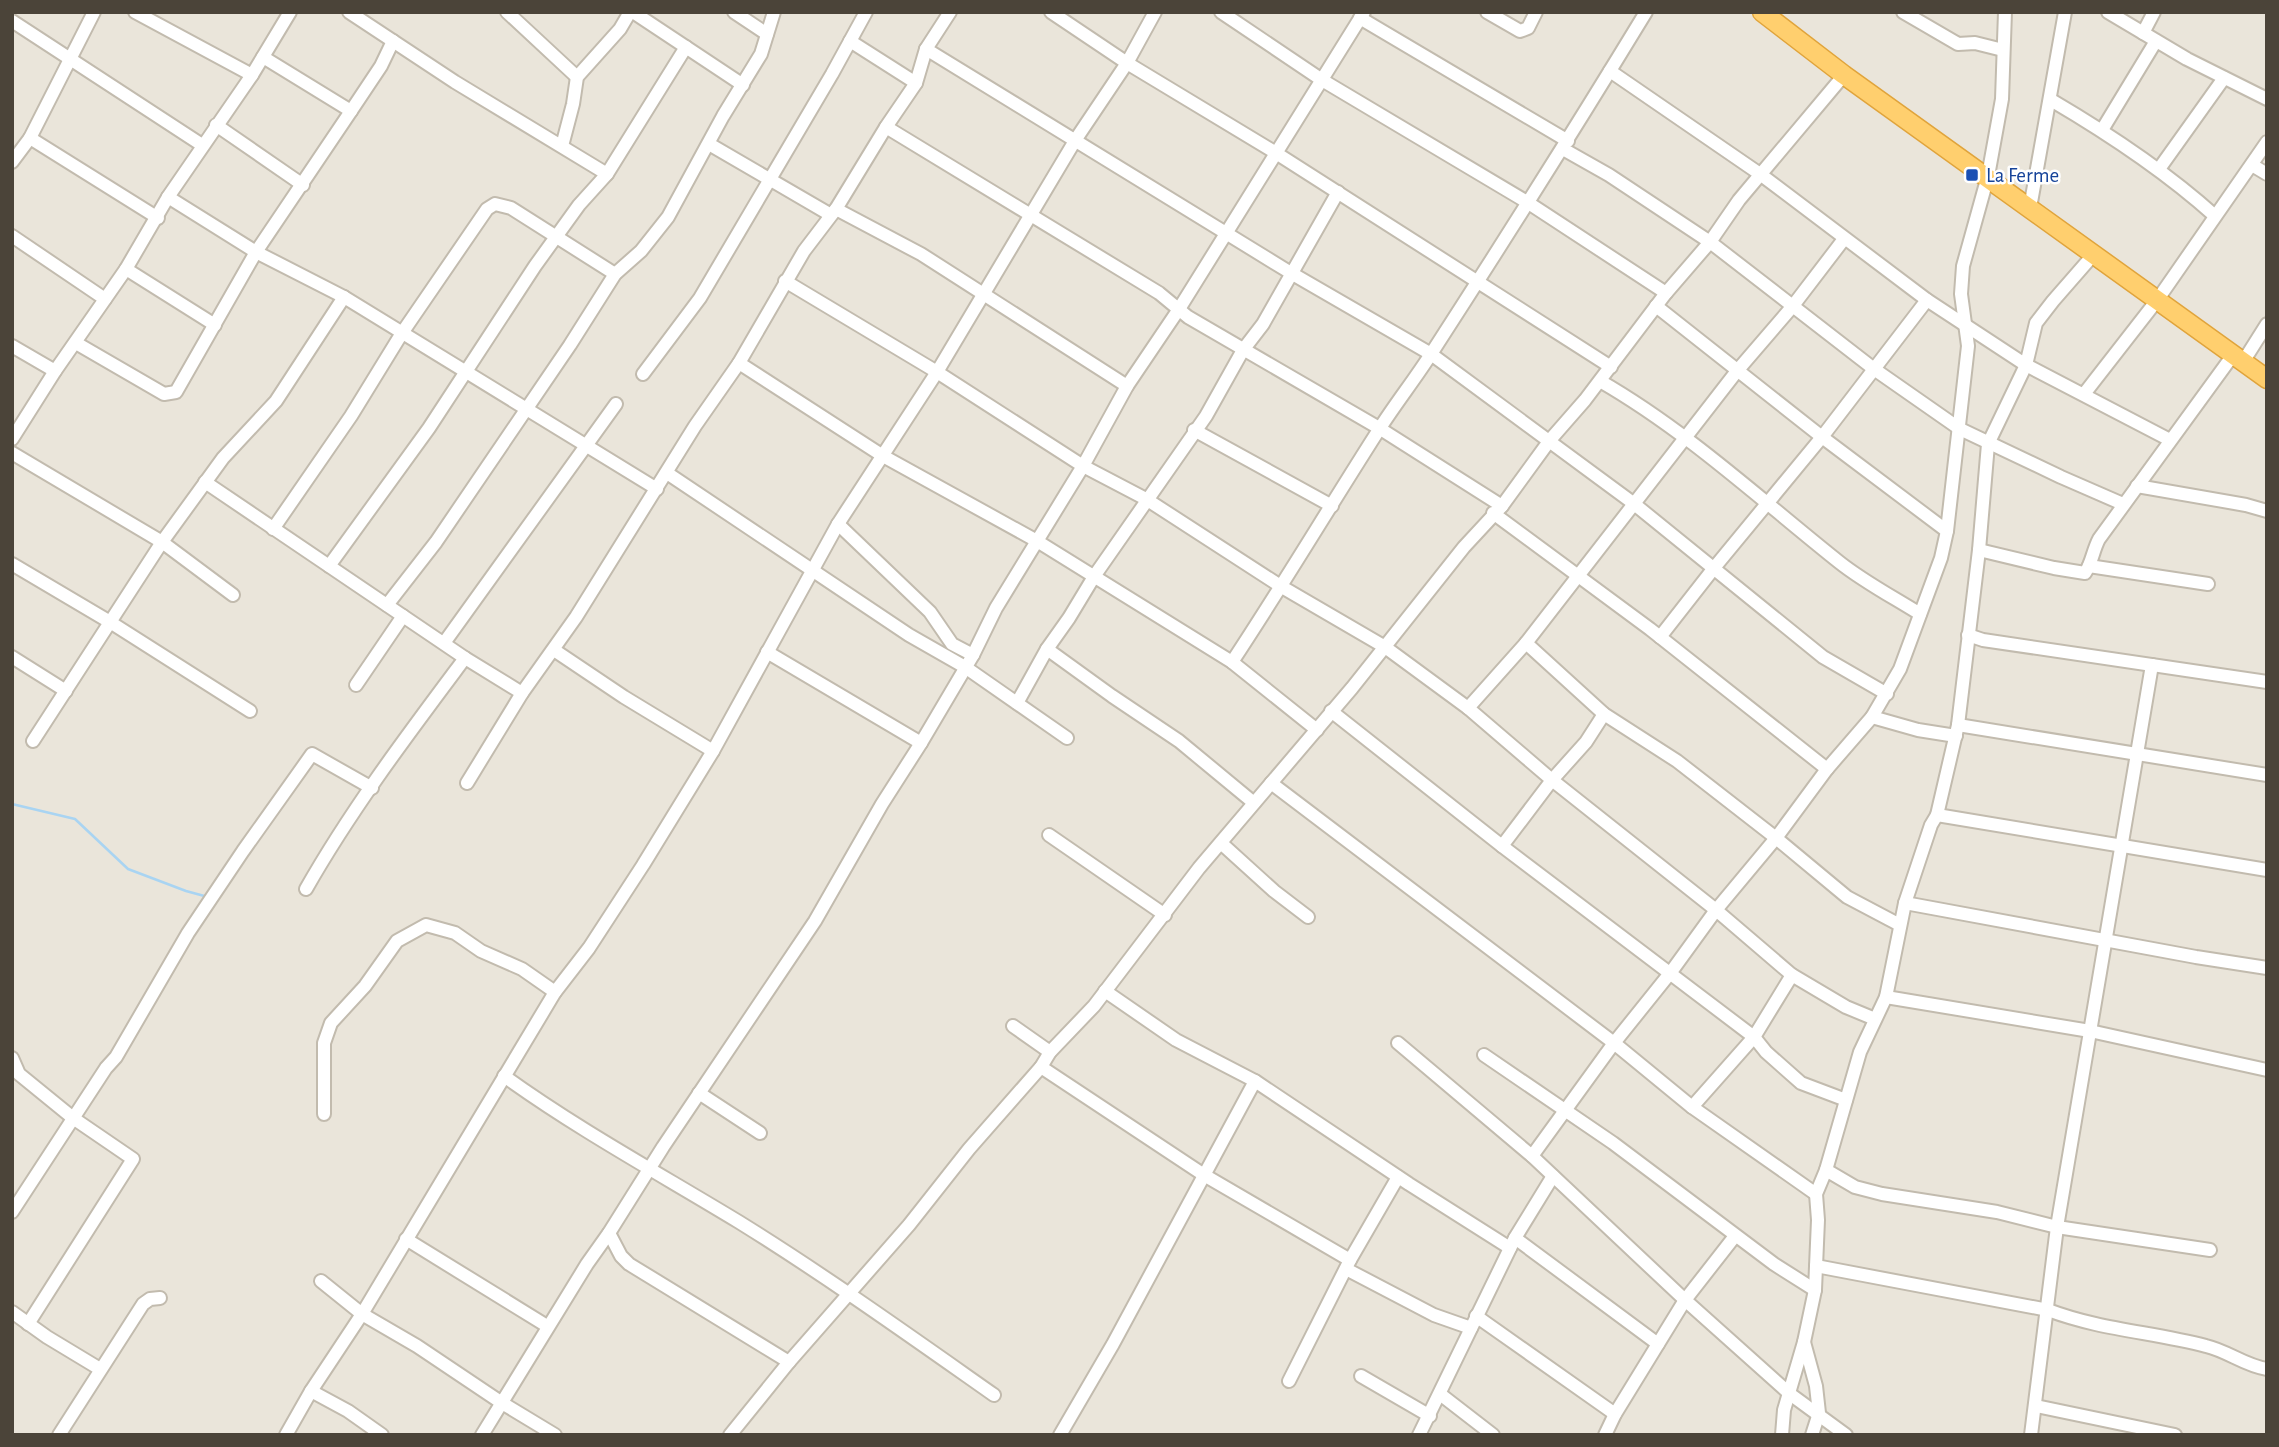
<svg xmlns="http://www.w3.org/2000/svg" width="2279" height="1447" font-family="'Alegreya Sans',sans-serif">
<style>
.residential{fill:#eae5da}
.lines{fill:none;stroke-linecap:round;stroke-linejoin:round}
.stream{stroke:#a9d4f2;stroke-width:2.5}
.minor-casing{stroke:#c2bbae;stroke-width:16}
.highway-casing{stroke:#e0a43c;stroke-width:21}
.minor{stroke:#fff;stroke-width:12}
.highway{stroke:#ffcf6e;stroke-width:18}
.transit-dot{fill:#1a4fb4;stroke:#fff;stroke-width:2.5}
.labels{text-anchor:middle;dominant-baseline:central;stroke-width:5;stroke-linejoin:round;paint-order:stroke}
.transit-label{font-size:21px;fill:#164399;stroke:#fff;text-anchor:start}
</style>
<rect width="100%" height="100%" fill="#f6f3ec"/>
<rect class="residential" x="12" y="12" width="2255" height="1423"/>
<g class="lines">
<polyline class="stream" points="12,804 75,819 128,869 186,891 208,897"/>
<defs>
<g id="minor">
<polyline points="135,12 252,75"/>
<polyline points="349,12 455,82 607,174"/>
<polyline points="507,12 577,77"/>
<polyline points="633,12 743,85"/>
<polyline points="734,12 767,34"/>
<polyline points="1051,12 1127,63 1276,153 1611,367"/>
<polyline points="1221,12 1322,80 1527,202 1666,293"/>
<polyline points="1487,12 1520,31 1528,28 1536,12"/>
<polyline points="1903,12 1958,44 1975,43 2003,50"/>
<polyline points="2108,12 2187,59 2267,99"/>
<polyline points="1360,18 1568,141"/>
<polyline points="12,21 202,145"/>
<polyline points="2143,33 2154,12"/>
<polyline points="850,41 916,83"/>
<polyline points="926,49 1291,273 1431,354 1633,503 1823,657 1887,694"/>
<polyline points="263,57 351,111"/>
<polyline points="1610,71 1760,174 1927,300 2026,365 2170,440"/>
<path d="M2051,100C2109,134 2165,171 2215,216"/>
<polyline points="216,125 303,185"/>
<polyline points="886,127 1159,293 1188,317 1379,428 1502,506"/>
<polyline points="2102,130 2156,41"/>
<polyline points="30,138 158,218"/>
<polyline points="709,144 831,215"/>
<polyline points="562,146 573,104 577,77 620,29 630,12"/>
<polyline points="1563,149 1609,175 1710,242 1874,369 1960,429 2061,477 2123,504"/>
<polyline points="12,162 30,138 94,12"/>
<polyline points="2252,165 2267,174"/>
<polyline points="2159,169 2224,78"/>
<polyline points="168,197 256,252 344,297 657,489"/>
<polyline points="2030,208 2065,12"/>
<polyline points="836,209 921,254 1127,386"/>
<polyline points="12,236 105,299"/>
<polyline points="126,269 215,325"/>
<polyline points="785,281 937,372 1083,466 1146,499 1282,587 1385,647 1468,708 1552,780 1716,910 1792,975 1846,1007 1875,1019"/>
<polyline points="1656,306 1822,437 1947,531"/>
<polyline points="76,343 164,394 176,392 256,252 351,111 381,66 393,41"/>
<polyline points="12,346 55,371"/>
<polyline points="2243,362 2267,324"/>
<polyline points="739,363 883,456 1037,541 1232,662 1317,730"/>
<polyline points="643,374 700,298 832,74 866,12"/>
<path d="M1600,381C1687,431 1761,500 1839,562C1864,582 1893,597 1920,614"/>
<polyline points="2084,394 2158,299 2267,142"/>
<polyline points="1194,430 1332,506"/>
<polyline points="12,439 55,371 126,269 168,197 252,75 290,12"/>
<polyline points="12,453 162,542 233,595"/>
<polyline points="667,473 909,635 965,667 1067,738"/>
<polyline points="205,482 465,658 522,693"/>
<polyline points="2137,486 2246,505 2267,511"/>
<polyline points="1493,513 1650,629 1827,769"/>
<polyline points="838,524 930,612 952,644 973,655"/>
<polyline points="273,529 351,416 402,333 487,209 495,204 511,208 615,274"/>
<path d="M1979,550L2054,568L2085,573C2092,563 2093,550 2099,539L2233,355"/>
<polyline points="12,564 110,622 250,711"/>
<polyline points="329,566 429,428 535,266 579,205 607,174 686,47"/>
<polyline points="2089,566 2208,584"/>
<polyline points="387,605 436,542 570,345 615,274 641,251 668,217 723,116 761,54 774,12"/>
<polyline points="1968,635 1983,640 2267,682"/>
<polyline points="1660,637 1714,568 1822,437 1927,300"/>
<polyline points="444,643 616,404"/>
<polyline points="1526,643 1604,714 1677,761 1776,838 1847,897 1900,925"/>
<polyline points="1047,649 1112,696 1179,741 1254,803"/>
<polyline points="554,650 624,697 713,751"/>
<polyline points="767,652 921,743"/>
<polyline points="12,657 66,691"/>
<path d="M1232,662C1283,585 1330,506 1380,428C1396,403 1415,379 1431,354C1504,241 1576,127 1646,12"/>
<polyline points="356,685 403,616"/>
<polyline points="1017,703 1047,649 1069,618 1095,575 1206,416 1243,350 1263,324 1338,192"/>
<polyline points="1468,708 1526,643 1737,371 1792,307 1844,239"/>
<polyline points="1331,711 1502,846 1754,1037 1766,1052 1801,1083 1846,1100"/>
<polyline points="1872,717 1918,730 1956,736"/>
<polyline points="1958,725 2267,775"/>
<polyline points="33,741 162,542 223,458 276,401 344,297"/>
<polyline points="467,783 522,693 576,617 695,426 739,363 804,251 836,209 886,127 916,83 926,49 950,12"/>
<polyline points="1271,783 1614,1043 1692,1107 1816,1194"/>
<polyline points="1937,815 2267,870"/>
<polyline points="1049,835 1165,915"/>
<polyline points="1221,843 1274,891 1308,917"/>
<polyline points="1502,846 1552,780 1586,742 1604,714"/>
<path d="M306,889C352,808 409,733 465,658"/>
<polyline points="1905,903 2196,957 2267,968"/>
<polyline points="1105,991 1176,1040 1255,1081 1409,1184 1510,1248"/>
<polyline points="1886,997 2090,1031 2267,1070"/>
<polyline points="1013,1026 1050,1052"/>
<polyline points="1398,1043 1532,1156 1685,1300 1790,1394 1846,1435"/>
<polyline points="1484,1055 1613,1143 1774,1264 1815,1290"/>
<polyline points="12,1058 19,1074 73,1118 133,1159 28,1324"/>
<polyline points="1041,1067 1204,1175 1350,1260"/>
<path d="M504,1076C579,1130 660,1174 739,1222C826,1276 910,1336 994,1395"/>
<polyline points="699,1093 760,1133"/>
<polyline points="1692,1107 1754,1037 1792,975"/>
<polyline points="324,1114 324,1043 331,1023 365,986 397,941 426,925 455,933 481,951 522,969 555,992"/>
<polyline points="1532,1156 1614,1043 1671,972 1716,910 1776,838 1827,769 1872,717 1900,669 1941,558 1947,531 1968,346 1961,294 1963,266 1988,176 2002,99 2005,12"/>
<polyline points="1826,1170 1855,1187 1882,1194 1997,1212 2057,1227 2210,1250"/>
<polyline points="12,1212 106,1068 116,1057 188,933 243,851 312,754 372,788"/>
<polyline points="609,1233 621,1256 629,1264 789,1362"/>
<polyline points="1515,1238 1658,1344"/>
<polyline points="406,1239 547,1326"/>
<path d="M1816,1266L2048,1310C2101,1330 2152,1332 2206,1346C2228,1351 2245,1366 2267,1369"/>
<polyline points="1346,1269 1434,1315 1471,1328"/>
<polyline points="321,1281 362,1314 417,1346 502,1403 555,1435"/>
<polyline points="12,1312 47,1337 100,1369"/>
<polyline points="1476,1316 1615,1414"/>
<polyline points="1804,1342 1816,1386 1819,1413 1812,1435"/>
<polyline points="1361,1376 1430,1416"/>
<polyline points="1289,1381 1350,1260 1398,1177"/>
<polyline points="311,1391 348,1411 382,1435"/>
<polyline points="1440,1394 1493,1435"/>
<polyline points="2036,1406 2175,1435"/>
<polyline points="59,1435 143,1304 150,1299 160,1298"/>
<polyline points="286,1435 311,1391 362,1314 555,992 589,948 643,865 713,751 838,524 937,372 1076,139 1127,63 1155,12"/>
<polyline points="482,1435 587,1264 609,1233 663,1147 815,921 882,804 921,743 973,655 996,608 1083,466 1127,386 1179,309 1364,12"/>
<polyline points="730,1435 789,1362 909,1225 969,1149 1041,1067 1050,1052 1094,1006 1199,868 1352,688 1464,547 1502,506 1550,440 1585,400 1666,293 1710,242 1739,200 1844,75"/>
<polyline points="1060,1435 1113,1344 1255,1081"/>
<polyline points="1419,1435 1515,1238 1553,1176"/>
<polyline points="1605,1435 1615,1414 1685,1300 1735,1236"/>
<polyline points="1782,1435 1784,1410 1804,1342 1815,1290 1818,1220 1816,1194 1826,1170 1860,1052 1886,997 1905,903 1931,825 1937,815 1958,725 1979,550 1988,444 2026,365 2036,323 2053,301 2094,254"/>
<polyline points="2031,1435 2057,1227 2152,665"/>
</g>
<polyline id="highway" points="1762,12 1844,75 2267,379"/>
</defs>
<use href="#minor" class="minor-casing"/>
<use href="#highway" class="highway-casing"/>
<use href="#minor" class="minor"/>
<use href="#highway" class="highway"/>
</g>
<rect class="transit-dot" x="1965" y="168" width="14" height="14" rx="3.5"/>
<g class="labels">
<g class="transit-label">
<text x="1986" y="175">La Ferme</text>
</g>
</g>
<rect width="2279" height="1447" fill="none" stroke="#4b4439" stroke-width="28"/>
</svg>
